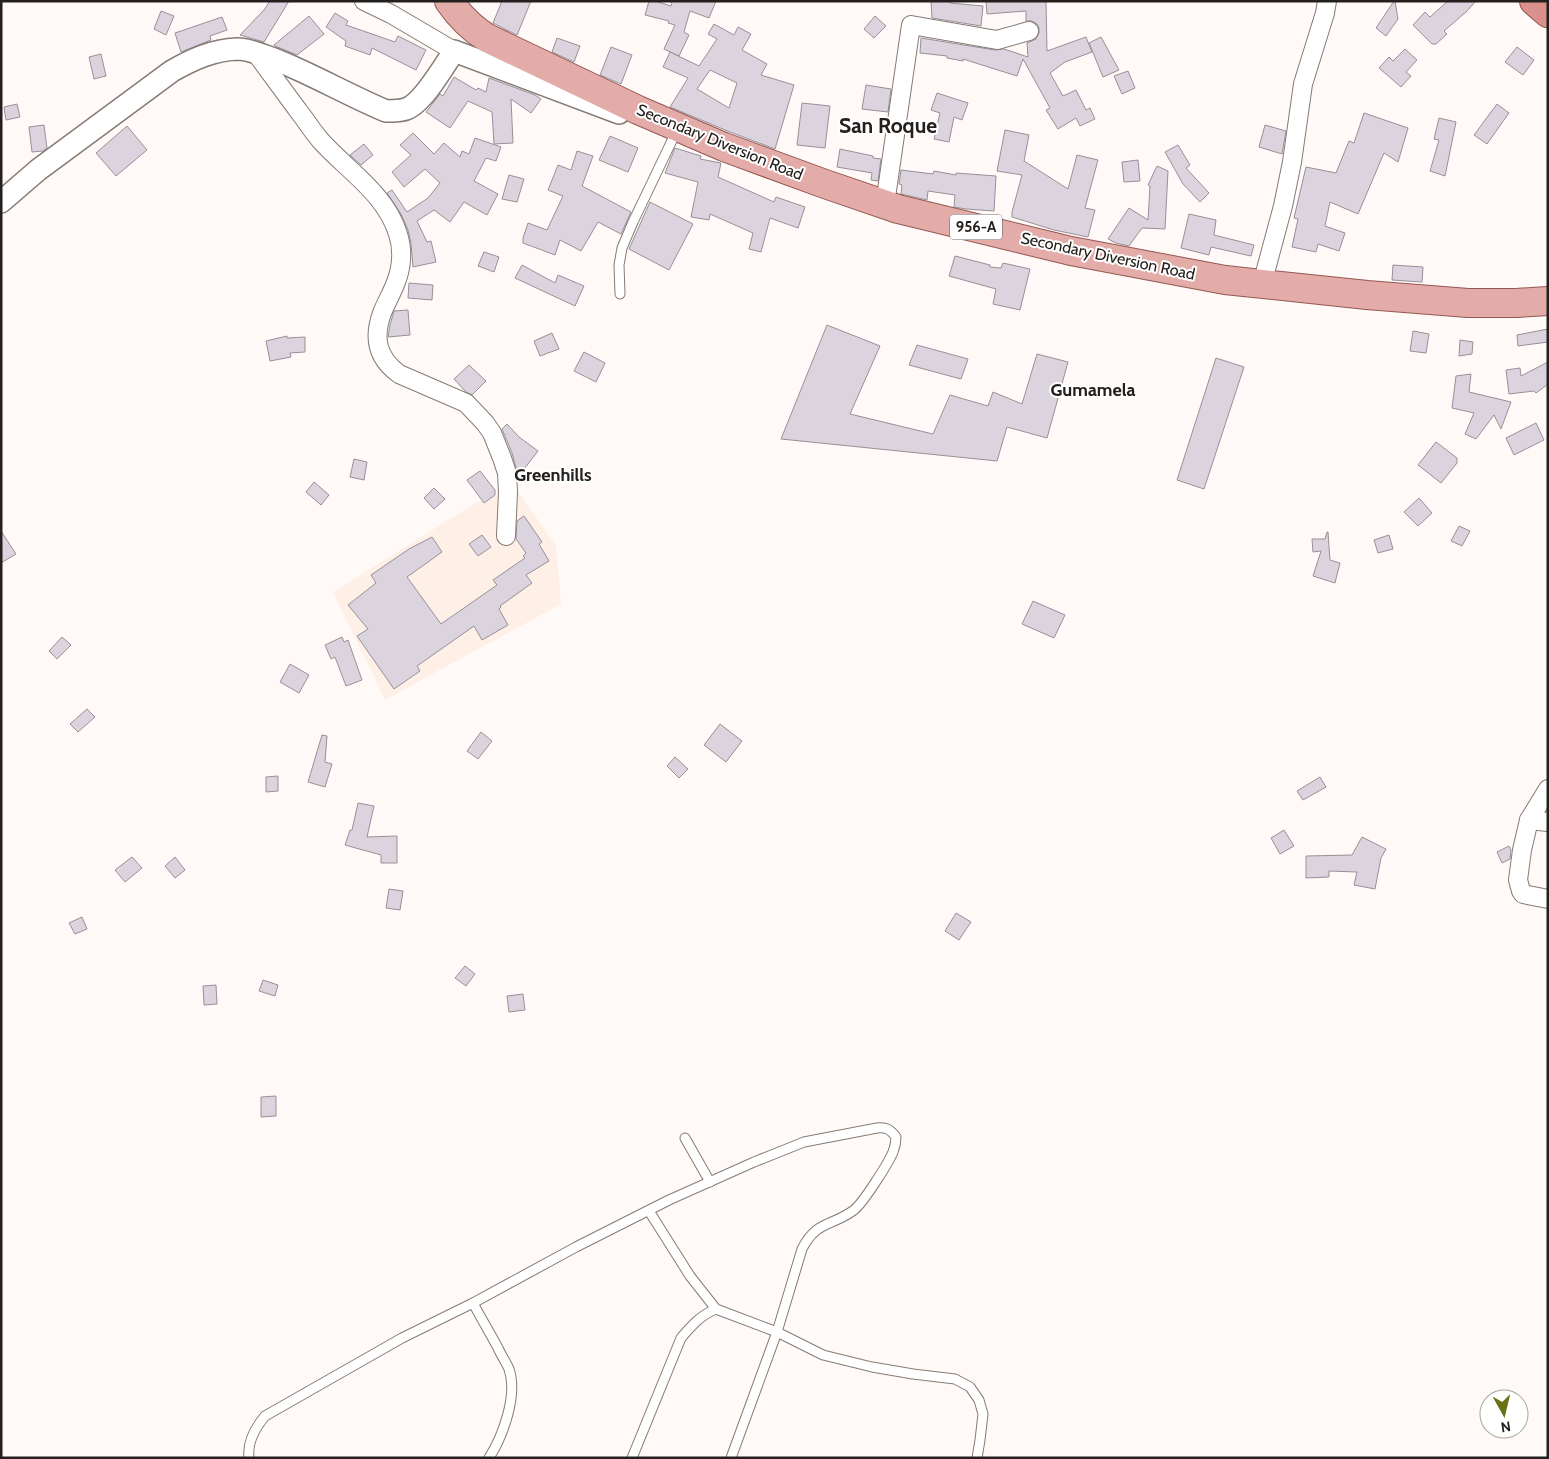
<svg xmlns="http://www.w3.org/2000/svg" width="1549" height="1459" font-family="Cabin,sans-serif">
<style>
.built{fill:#fef0e6}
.building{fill:#dbd3dd;stroke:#979099;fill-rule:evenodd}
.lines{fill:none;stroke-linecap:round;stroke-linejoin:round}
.service-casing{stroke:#857b74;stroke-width:11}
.minor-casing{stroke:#857b74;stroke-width:20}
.tertiary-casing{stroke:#857b74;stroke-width:24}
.primary-casing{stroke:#945752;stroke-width:30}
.trunk-casing{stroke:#945752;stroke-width:30}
.service{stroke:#fff;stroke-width:9}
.minor{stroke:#fff;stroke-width:18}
.tertiary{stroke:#fff;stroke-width:21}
.primary{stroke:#e3aca8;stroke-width:28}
.trunk{stroke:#da908b;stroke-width:28}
.labels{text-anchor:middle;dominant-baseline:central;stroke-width:4;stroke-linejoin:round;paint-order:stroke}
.shield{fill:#fff;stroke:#666362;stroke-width:1}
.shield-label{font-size:15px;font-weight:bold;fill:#24201e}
.street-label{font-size:16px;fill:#24201e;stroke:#fff}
.neighbourhood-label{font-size:18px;font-weight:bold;fill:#24201e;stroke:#fff}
.district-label{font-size:21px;font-weight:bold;fill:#24201e;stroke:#fff}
</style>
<rect width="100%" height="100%" fill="#fffaf7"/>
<polygon class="built" points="516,489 556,545 561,604 385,700 333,592 477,502"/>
<g class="building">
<polygon points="270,1 289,1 264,42 240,35 264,10"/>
<polygon points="502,1 531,1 517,35 493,23"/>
<polygon points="649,1 655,1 671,6 672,3 669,1 716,1 709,18 690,11 684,32 689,35 679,56 664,49 675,25 668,23 669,21 645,15"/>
<polygon points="931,1 950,1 950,3 983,6 981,26 932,18"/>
<polygon points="986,1 1046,1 1047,51 1086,37 1092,52 1065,62 1050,73 1063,96 1076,90 1086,110 1090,108 1095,119 1080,126 1076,118 1058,129 1046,110 1050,108 1023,59 1017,76 963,59 963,61 947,58 947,56 920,53 921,38 995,50 1004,49 1028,57 1027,43 1036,39 1039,33 1039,28 1037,24 1032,21 1026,21 1026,11 987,14"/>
<polygon points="1394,1 1395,1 1398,19 1386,36 1376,28"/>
<polygon points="1448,1 1476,1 1466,12 1444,31 1447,34 1436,44 1432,44 1413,25 1425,12 1430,17"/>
<polygon points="161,11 174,16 166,35 154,29"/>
<polygon points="335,13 348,21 346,25 395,42 398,36 426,50 416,70 372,48 370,55 345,46 346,41 326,27"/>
<polygon points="309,16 324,34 297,55 275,46 274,45"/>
<polygon points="875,16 886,26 874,38 864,29"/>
<polygon points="222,17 227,30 210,36 211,40 181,52 175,33"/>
<path d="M714,24L734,35L738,27L751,34L742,50L767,64L761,75L794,85L775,149L730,132L670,107L688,78L663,67L670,52L699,66L717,39L708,34ZM710,70L737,83L729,108L697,89Z"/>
<polygon points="1101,37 1119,70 1103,77 1089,43"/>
<polygon points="557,38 580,46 574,62 552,52"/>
<polygon points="611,47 632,55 621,84 600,75"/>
<polygon points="1517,47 1534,60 1523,75 1505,62"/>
<polygon points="1405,49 1417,60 1406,72 1411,76 1401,87 1379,68 1389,57 1393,61"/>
<polygon points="101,54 106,76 94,79 89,57"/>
<polygon points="1128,71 1135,88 1122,94 1114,76"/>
<polygon points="454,77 476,90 478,88 486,92 489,78 535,95 541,99 531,113 511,99 513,143 494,144 492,112 468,101 450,128 426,112 440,94 443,96"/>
<polygon points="866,85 891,89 888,112 862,109"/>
<polygon points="937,93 968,103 962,120 954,117 949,142 934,139 940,113 931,110"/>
<polygon points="802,103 830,106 825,148 797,145"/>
<polygon points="17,104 20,117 6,120 4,107"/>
<polygon points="1497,104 1509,113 1487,144 1474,135"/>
<polygon points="1364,113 1408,128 1398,162 1384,153 1358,214 1330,202 1325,226 1345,233 1339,251 1318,244 1316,252 1292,247 1298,219 1294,218 1306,167 1336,173 1349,141 1354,143"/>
<polygon points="1439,118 1456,122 1445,176 1430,171 1439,140 1434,139"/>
<polygon points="44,125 47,148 43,151 32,152 29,127"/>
<polygon points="1265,125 1286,131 1282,154 1259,147"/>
<polygon points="127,126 147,150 116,176 96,153"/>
<polygon points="1005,130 1029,135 1024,161 1068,189 1077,155 1098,160 1085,208 1095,210 1088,237 1054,230 1012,217 1012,212 1022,175 997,171"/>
<polygon points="413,133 434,154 444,143 460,157 462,151 469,154 475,138 501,147 496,161 486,158 474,181 498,194 487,215 464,202 450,222 434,210 417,221 427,242 431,241 436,262 413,267 411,244 408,230 401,214 387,193 392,190 407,212 428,198 440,183 425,169 404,187 392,172 411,155 400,145"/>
<polygon points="610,136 638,148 628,172 599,160"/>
<polygon points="364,144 373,155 361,165 350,155"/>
<polygon points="1178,145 1190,165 1186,168 1209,193 1200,202 1183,184 1165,152"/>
<polygon points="675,148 701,156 700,159 721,163 718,177 774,202 776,197 805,207 798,228 770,218 761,252 749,249 753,233 710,214 709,220 691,217 698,182 665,173"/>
<polygon points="840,149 873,156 873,158 881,159 878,181 871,180 872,173 837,167"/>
<polygon points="577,151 593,156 582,186 631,212 621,234 598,222 581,251 560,240 555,255 523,243 523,238 528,223 547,230 563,196 548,190 558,165 571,170"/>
<polygon points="1138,160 1140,181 1124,182 1122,162"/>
<polygon points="1157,166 1168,171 1165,229 1142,228 1129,246 1116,243 1108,239 1129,208 1148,220 1150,186 1148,185"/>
<polygon points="901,170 933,174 934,171 956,175 956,173 996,176 994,211 966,209 954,207 955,195 928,191 927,200 901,194 902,185 899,184"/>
<polygon points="509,175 524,179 517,202 502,199"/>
<polygon points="650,202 693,224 669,270 629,249"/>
<polygon points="1189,214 1216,220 1214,235 1254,245 1251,256 1211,247 1209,255 1181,248"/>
<polygon points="484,252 499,257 494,272 478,266"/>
<polygon points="955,256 990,265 990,267 1001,268 1003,263 1030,269 1020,310 993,304 996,289 949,276"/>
<polygon points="522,265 555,283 558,275 584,286 575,306 515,278"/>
<polygon points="1393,265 1423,267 1422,282 1392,280"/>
<polygon points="409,283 433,285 432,300 408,298"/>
<polygon points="408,310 410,335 388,337 390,325 394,311"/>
<polygon points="827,325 880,346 850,414 933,434 950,395 988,406 993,392 1022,404 1037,354 1068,362 1047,438 1007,427 997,461 781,439"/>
<polygon points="1548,329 1548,342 1518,346 1517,335"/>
<polygon points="1413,331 1429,334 1426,353 1410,351"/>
<polygon points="552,333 559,349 540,356 534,341"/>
<polygon points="287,336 287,338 305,337 305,352 290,353 291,357 270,361 266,341"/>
<polygon points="1460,340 1473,342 1472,354 1459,356"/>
<polygon points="917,345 968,359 961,379 909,365"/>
<polygon points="584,352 605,363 596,382 574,371"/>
<polygon points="1216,358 1244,367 1204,489 1177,480"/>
<polygon points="1548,362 1548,384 1536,393 1534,391 1509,394 1506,370 1520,368 1521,376"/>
<polygon points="469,365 486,381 472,395 466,392 454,379"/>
<polygon points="1471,374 1469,392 1511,402 1501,429 1494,415 1476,439 1465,434 1474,413 1452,408 1456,376"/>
<polygon points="1536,423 1544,440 1514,455 1506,438"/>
<polygon points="507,424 519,437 538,451 521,473 517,471 512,453 502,429"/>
<polygon points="1436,442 1457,458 1457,463 1441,483 1418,465"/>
<polygon points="354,459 367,462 364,480 350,477"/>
<polygon points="480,471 495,490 495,495 484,503 467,480"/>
<polygon points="314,482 329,495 321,505 306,492"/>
<polygon points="434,488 445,499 434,509 424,498"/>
<polygon points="1419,498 1432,513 1418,526 1404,512"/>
<polygon points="524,516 542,542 539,544 549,561 526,575 532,583 500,606 501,607 499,609 508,625 482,640 474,626 417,666 420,671 394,689 357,636 368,629 348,605 376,583 371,575 409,549 432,537 442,552 407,577 441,624 497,585 493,580 525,558 523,556 526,553 516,539 517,521"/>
<polygon points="1459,526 1470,531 1462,546 1451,541"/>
<polygon points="1,531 16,554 1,563"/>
<polygon points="1327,532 1328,532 1330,560 1340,563 1335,583 1313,576 1321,551 1313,552 1312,539 1325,539"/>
<polygon points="482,535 491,547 478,556 469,544"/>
<polygon points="1389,535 1393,549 1378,553 1374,540"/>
<polygon points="1033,601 1065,615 1054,638 1022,624"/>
<polygon points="62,637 71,645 57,659 49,651"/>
<polygon points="342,637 344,642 348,640 362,680 346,686 335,657 331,659 325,645"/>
<polygon points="290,664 309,675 299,693 280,682"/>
<polygon points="87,709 95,717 78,732 70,724"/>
<polygon points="720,724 742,741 726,762 704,745"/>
<polygon points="481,732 492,741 478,759 467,751"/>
<polygon points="322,735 327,736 325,762 332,764 325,787 308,782"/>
<polygon points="675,757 688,769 679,778 667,766"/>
<polygon points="278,776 278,791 266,792 266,777"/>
<polygon points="1320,777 1326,787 1303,800 1297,791"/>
<polygon points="358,803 374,806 367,837 397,836 397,863 381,863 381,855 345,845 350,830 352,830"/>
<polygon points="1284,830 1294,846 1280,854 1271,838"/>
<polygon points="1362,837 1386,849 1381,858 1375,889 1354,885 1357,872 1329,871 1329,877 1306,878 1306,856 1352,855"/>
<polygon points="1509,846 1511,850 1510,859 1502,863 1497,852"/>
<polygon points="132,857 142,868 125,882 115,870"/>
<polygon points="175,857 185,870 175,878 165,866"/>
<polygon points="389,889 403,891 400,910 386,908"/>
<polygon points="956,913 971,922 959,940 945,931"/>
<polygon points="82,917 87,929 75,934 69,923"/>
<polygon points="465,966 475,974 466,986 455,978"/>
<polygon points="263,980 278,985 275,996 259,991"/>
<polygon points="216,985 217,1004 204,1005 203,986"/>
<polygon points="523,994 525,1010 509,1012 507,996"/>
<polygon points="276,1096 276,1116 261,1117 261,1097"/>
</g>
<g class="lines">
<defs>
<g id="service">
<polyline points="620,294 619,265 622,248 633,222 677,130"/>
<polyline points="685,1138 710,1182"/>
<polyline points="649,1211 690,1276 716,1309 777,1332 823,1355 872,1367 913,1374 955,1379 970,1387 979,1400 983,1414 980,1440 977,1458"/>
<path d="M473,1303C481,1318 490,1333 498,1348C501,1355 506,1362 509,1369C518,1395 503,1436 489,1458"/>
<path d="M249,1458C247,1442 255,1428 265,1416L402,1338L473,1303L576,1247L669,1200L754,1162L804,1142L877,1128C886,1127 890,1129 896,1137C896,1142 895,1147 893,1152C888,1164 863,1203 854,1210C831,1227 817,1220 802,1249L777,1332L731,1458"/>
<path d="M632,1458L681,1338C692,1325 701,1315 716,1309"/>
</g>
<g id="minor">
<polyline points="364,1 391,14 454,51"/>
<path d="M255,52C270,72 285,93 300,113C307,122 313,132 321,141C347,170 386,194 398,234C403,249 402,267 396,282C392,293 386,303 382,313C373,338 377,358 399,374L466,403L485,423L492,433L502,458L507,473L508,492L506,536"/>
<polyline points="885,204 911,25 997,40 1029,31"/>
<polyline points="1262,284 1283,206 1292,162 1303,84 1325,13 1327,1"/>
<polyline points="1548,789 1529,820 1522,850 1518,880 1521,891 1523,894 1548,899"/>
<polyline points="1529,820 1548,822"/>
</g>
<path id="tertiary" d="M1,202L38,170L172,71C193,59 213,50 237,49C250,49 262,55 274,59C312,74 348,95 386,111C393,111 400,111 406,109C423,103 444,66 454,51L619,113"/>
<path id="primary" d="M449,1C460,17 471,28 487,38L638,110L724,147L825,184L898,209L1071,251L1225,280L1367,295L1468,303H1516L1548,301"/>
<polyline id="trunk" points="1534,1 1548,13"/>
</defs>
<use href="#service" class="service-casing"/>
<use href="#minor" class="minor-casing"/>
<use href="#tertiary" class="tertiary-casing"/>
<use href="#primary" class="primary-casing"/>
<use href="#trunk" class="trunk-casing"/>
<use href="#service" class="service"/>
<use href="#minor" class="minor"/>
<use href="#tertiary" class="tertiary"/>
<use href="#primary" class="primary"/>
<use href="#trunk" class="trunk"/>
</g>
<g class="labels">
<rect class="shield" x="950" y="214.5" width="52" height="25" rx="4"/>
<g class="shield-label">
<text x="976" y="227">956-A</text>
</g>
<g class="street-label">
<text transform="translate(720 142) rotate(22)">Secondary Diversion Road</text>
<text transform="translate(1108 256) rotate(12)">Secondary Diversion Road</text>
</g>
<g class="neighbourhood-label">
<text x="1093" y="390">Gumamela</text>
<text x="553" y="475">Greenhills</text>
</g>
<g class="district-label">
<text x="888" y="125">San Roque</text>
</g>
</g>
<rect width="1549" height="1459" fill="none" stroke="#24201e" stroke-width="5"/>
<g transform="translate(1504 1414) rotate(172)"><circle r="24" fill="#ffffff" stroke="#a7a6a5"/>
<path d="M0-4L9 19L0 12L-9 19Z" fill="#6a7016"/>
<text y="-8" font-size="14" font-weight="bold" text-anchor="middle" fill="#24201e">N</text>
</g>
</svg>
